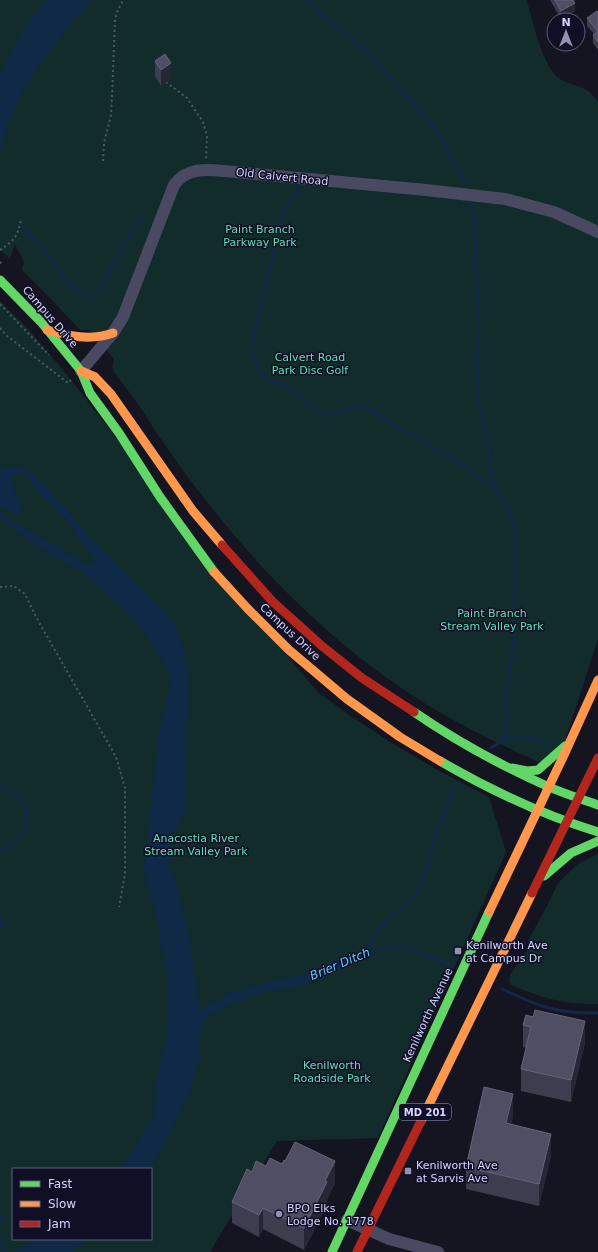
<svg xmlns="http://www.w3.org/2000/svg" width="598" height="1252" font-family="'DejaVu Sans',sans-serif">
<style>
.green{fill:#122c2b;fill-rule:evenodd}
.water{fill:#0f2947;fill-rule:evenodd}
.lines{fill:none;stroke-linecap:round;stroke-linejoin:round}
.stream{stroke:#0f2947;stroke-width:3}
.path{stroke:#4a5b67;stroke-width:2;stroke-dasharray:2 3;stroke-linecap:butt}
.street{stroke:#494a62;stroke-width:12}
.fast{stroke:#63d668;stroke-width:9}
.slow{stroke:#ff974d;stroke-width:9}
.jam{stroke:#b3261e;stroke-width:9}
.wall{fill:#3e3d50}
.shaded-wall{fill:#272635}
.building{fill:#4f4e63;stroke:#64637b}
.poi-dot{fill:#9291b1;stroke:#110f26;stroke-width:1.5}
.labels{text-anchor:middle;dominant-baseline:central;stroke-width:3;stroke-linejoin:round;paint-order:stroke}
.shield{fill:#110f26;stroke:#9a9abe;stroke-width:1}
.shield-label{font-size:10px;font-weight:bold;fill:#d5d5ff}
.street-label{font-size:11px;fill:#d5d5ff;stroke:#110f26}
.park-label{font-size:11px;fill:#60dfb2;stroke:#110f26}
.poi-label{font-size:11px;fill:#d5d5ff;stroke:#110f26;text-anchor:start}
.water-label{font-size:12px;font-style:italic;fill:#63c7fe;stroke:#110f26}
</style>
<rect width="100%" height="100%" fill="#151421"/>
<g class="green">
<path d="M0,0H527C532,19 543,69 560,79C576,88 586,84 598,102V639L560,756L545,765C508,748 471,731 436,710C319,640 227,538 152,426C144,413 136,400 126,388C122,382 117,377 113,371C112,368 113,363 114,359L90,330H80L54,302L22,270L24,262L15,244L10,259L0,250Z"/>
<path d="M0,301L28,329L64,371L284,652L318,692L349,715L395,745L441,772L489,797L506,852L378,1138L277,1141L210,1252H0ZM13,1169H151V1239H13Z"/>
<path d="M598,854V1004C564,1005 542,998 511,985L509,981L510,975L528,949V941L532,933L545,910L558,883L578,864Z"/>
</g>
<g class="water">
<path d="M48,0H91C69,27 45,54 27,83C14,105 6,129 0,153V73L27,24Z"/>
<path d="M19,467L25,468L33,474L64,506L80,526L172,620L181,640L186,659L188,679V707L186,742V808L181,821L171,834L169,848L171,873L177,886L189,937L200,1010L232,992L272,981L312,973L339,958L363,953L335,972L318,980L295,987L255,994L214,1012L207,1018L201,1027L199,1062L191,1088L167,1139L149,1169H118L131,1153L154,1116L155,1093L157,1079L167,1034L168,1004L167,978L155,909L148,889L144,869L159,734L170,684L169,673L162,660L136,620L122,607L78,569L51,555L9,526L0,518V468ZM18,474H24L29,479L38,492L70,523L81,542L92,555L94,562L93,564L83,562L7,518L0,512L1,509L8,510L20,515L24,511L15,496L14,487L11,480L13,475Z"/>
<polygon points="38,1239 87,1239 72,1252 13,1252"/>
</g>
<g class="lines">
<g class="stream">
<polyline points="307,0 319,12 365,50 429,120 442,140 464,182"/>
<polyline points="299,186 286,208 279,227 266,288 254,334 252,347 253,356 261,374 267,379 284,386 297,394 312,406 322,412 333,413 346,412 358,407 365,408 379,414 403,431 425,442 434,449 467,467 476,476 488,483 497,491"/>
<polyline points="471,205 475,227 475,245 479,322 477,364 479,404 488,441 491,472 497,491 507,507 516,529 514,637 508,682 504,695 504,703 507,709 508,716 506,722 503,740"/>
<path d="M24,228C30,235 38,242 44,249C52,260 83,312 98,293L118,254L141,217"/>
<path d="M491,748C514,732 527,735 552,745"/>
<path d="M0,786C17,792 28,801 26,820C26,825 25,830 22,835C20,838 15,840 12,843C8,847 6,850 0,852"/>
<polyline points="0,915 2,923 0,928"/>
<polyline points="365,952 379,929 387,920 403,908 414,897 422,884 432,847 454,785"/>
<path d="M359,954C393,941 420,951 451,966"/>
<path d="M502,989C538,1006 557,1014 598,1013"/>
<polyline points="0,1217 0,1226"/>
<polyline points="0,1239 4,1252"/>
</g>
<g class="path">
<polyline points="166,82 187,98 203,122 207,136 206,159"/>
<polyline points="103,161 104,143 111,115 112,97 115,19 117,12 123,0"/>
<path d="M0,250C15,240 18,236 21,218"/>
<polyline points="0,262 3,265"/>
<polyline points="0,304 49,355"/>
<polyline points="0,328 6,335 68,383 71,380"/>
<polyline points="0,587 14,586 25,594 36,617 116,757 125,788 125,874 119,907"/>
</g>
<g class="street">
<path d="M81,371L113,333L123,317L174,185C186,168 205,169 224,171L426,190L505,199L554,212L598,232"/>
<polyline points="347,1220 389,1239 438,1252"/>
</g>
<g class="fast">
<polyline points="0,280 41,322 81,371 90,393 119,433 160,497 214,572"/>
<path d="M414,712C456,741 502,766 549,787C565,794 582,799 598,805"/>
<path d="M440,761C490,790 543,815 598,832"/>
<polyline points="512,768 527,771 538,770 565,746"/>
<polyline points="544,876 571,853 598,841"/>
<polyline points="332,1252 489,912"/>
</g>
<g class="slow">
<path d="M47,330C70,336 90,341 113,333"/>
<polyline points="81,371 95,377 111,394 193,511 222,545"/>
<polyline points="214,572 248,609 289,650 347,699 400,737 440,761"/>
<polyline points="489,912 564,755 598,680"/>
<polyline points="421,1121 532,893"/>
</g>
<g class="jam">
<polyline points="222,545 272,601 322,646 362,678 414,712"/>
<polyline points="532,893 598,758"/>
<polyline points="357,1252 421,1121"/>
</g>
</g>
<g class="wall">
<polygon points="550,0 573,0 575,11 561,19"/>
<polygon points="598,12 598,50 593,43 593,35 594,34 587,26 587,18"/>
<polygon points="155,61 171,79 161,86 155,76"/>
<polygon points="526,1015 585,1043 571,1102 521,1091 521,1069 526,1048 523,1047 523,1025"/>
<polygon points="513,1116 511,1124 551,1156 539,1206 466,1189 466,1167"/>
<polygon points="282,1164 335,1183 327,1199 327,1204 304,1250 263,1229 259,1237 232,1223 232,1202 252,1172 266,1166"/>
</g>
<g class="shaded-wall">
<polygon points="575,3 575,11 561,19 561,11"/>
<polygon points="171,63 171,79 161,86 161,70"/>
<polygon points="585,1021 585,1043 571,1102 571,1080"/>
<polygon points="513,1094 513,1116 506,1145 506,1123"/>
<polygon points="551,1134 551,1156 539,1206 539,1184"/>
<polygon points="335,1161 335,1183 327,1199 327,1204 304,1250 304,1228 325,1181"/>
<polygon points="263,1208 263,1229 259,1237 259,1215"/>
</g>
<g class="building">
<polygon points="555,0 573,0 575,3 561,11"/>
<polygon points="597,11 598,12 598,42 593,35 598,32 587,18"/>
<polygon points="165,54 171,63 161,70 155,61"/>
<polygon points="535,1010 585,1021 571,1080 521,1069 531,1027 523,1025 526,1015 533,1017"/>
<polygon points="484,1087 513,1094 506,1123 551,1134 539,1184 466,1167"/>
<polygon points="295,1142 335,1161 325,1181 327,1182 304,1228 263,1208 259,1215 232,1202 247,1169 252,1172 256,1161 266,1166 270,1158 282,1164 284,1160 285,1161"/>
</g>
<g class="poi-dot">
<rect x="454" y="947" width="8" height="8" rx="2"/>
<rect x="404" y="1167" width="8" height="8" rx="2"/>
<circle cx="279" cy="1214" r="4"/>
</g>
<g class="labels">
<rect class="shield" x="399" y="1104" width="52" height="16" rx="3"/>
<g class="shield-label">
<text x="425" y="1112">MD 201</text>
</g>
<g class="street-label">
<text transform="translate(282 177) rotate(6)">Old Calvert Road</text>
<text transform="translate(50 317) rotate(49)">Campus Drive</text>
<text transform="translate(290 632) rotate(43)">Campus Drive</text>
<text transform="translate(428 1015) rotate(-65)">Kenilworth Avenue</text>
</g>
<g class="park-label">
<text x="260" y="229">Paint Branch<tspan x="260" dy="13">Parkway Park</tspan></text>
<text x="310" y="357">Calvert Road<tspan x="310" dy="13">Park Disc Golf</tspan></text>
<text x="492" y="613">Paint Branch<tspan x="492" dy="13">Stream Valley Park</tspan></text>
<text x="196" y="838">Anacostia River<tspan x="196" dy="13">Stream Valley Park</tspan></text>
<text x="332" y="1065">Kenilworth<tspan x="332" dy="13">Roadside Park</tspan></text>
</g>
<g class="poi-label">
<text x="466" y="945">Kenilworth Ave<tspan x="466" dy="13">at Campus Dr</tspan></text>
<text x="416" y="1165">Kenilworth Ave<tspan x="416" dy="13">at Sarvis Ave</tspan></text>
<text x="287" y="1208">BPO Elks<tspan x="287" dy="13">Lodge No. 1778</tspan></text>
</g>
<g class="water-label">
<text transform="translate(340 964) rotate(-23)">Brier Ditch</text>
</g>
</g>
<rect x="12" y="1168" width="140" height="72" fill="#110f26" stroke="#5f5e7d"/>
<rect x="20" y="1181" width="20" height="6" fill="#63d668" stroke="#5f5e7d"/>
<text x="48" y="1188" font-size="12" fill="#d5d5ff">Fast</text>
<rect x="20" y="1201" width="20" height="6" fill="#ff974d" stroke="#5f5e7d"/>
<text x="48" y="1208" font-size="12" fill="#d5d5ff">Slow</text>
<rect x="20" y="1221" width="20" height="6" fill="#b3261e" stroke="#5f5e7d"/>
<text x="48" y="1228" font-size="12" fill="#d5d5ff">Jam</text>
<g transform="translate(566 32)"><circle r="19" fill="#110f26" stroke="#5f5e7d"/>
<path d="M0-3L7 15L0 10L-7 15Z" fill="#9291b1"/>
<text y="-6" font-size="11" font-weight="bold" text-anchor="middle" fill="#d5d5ff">N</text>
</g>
</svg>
